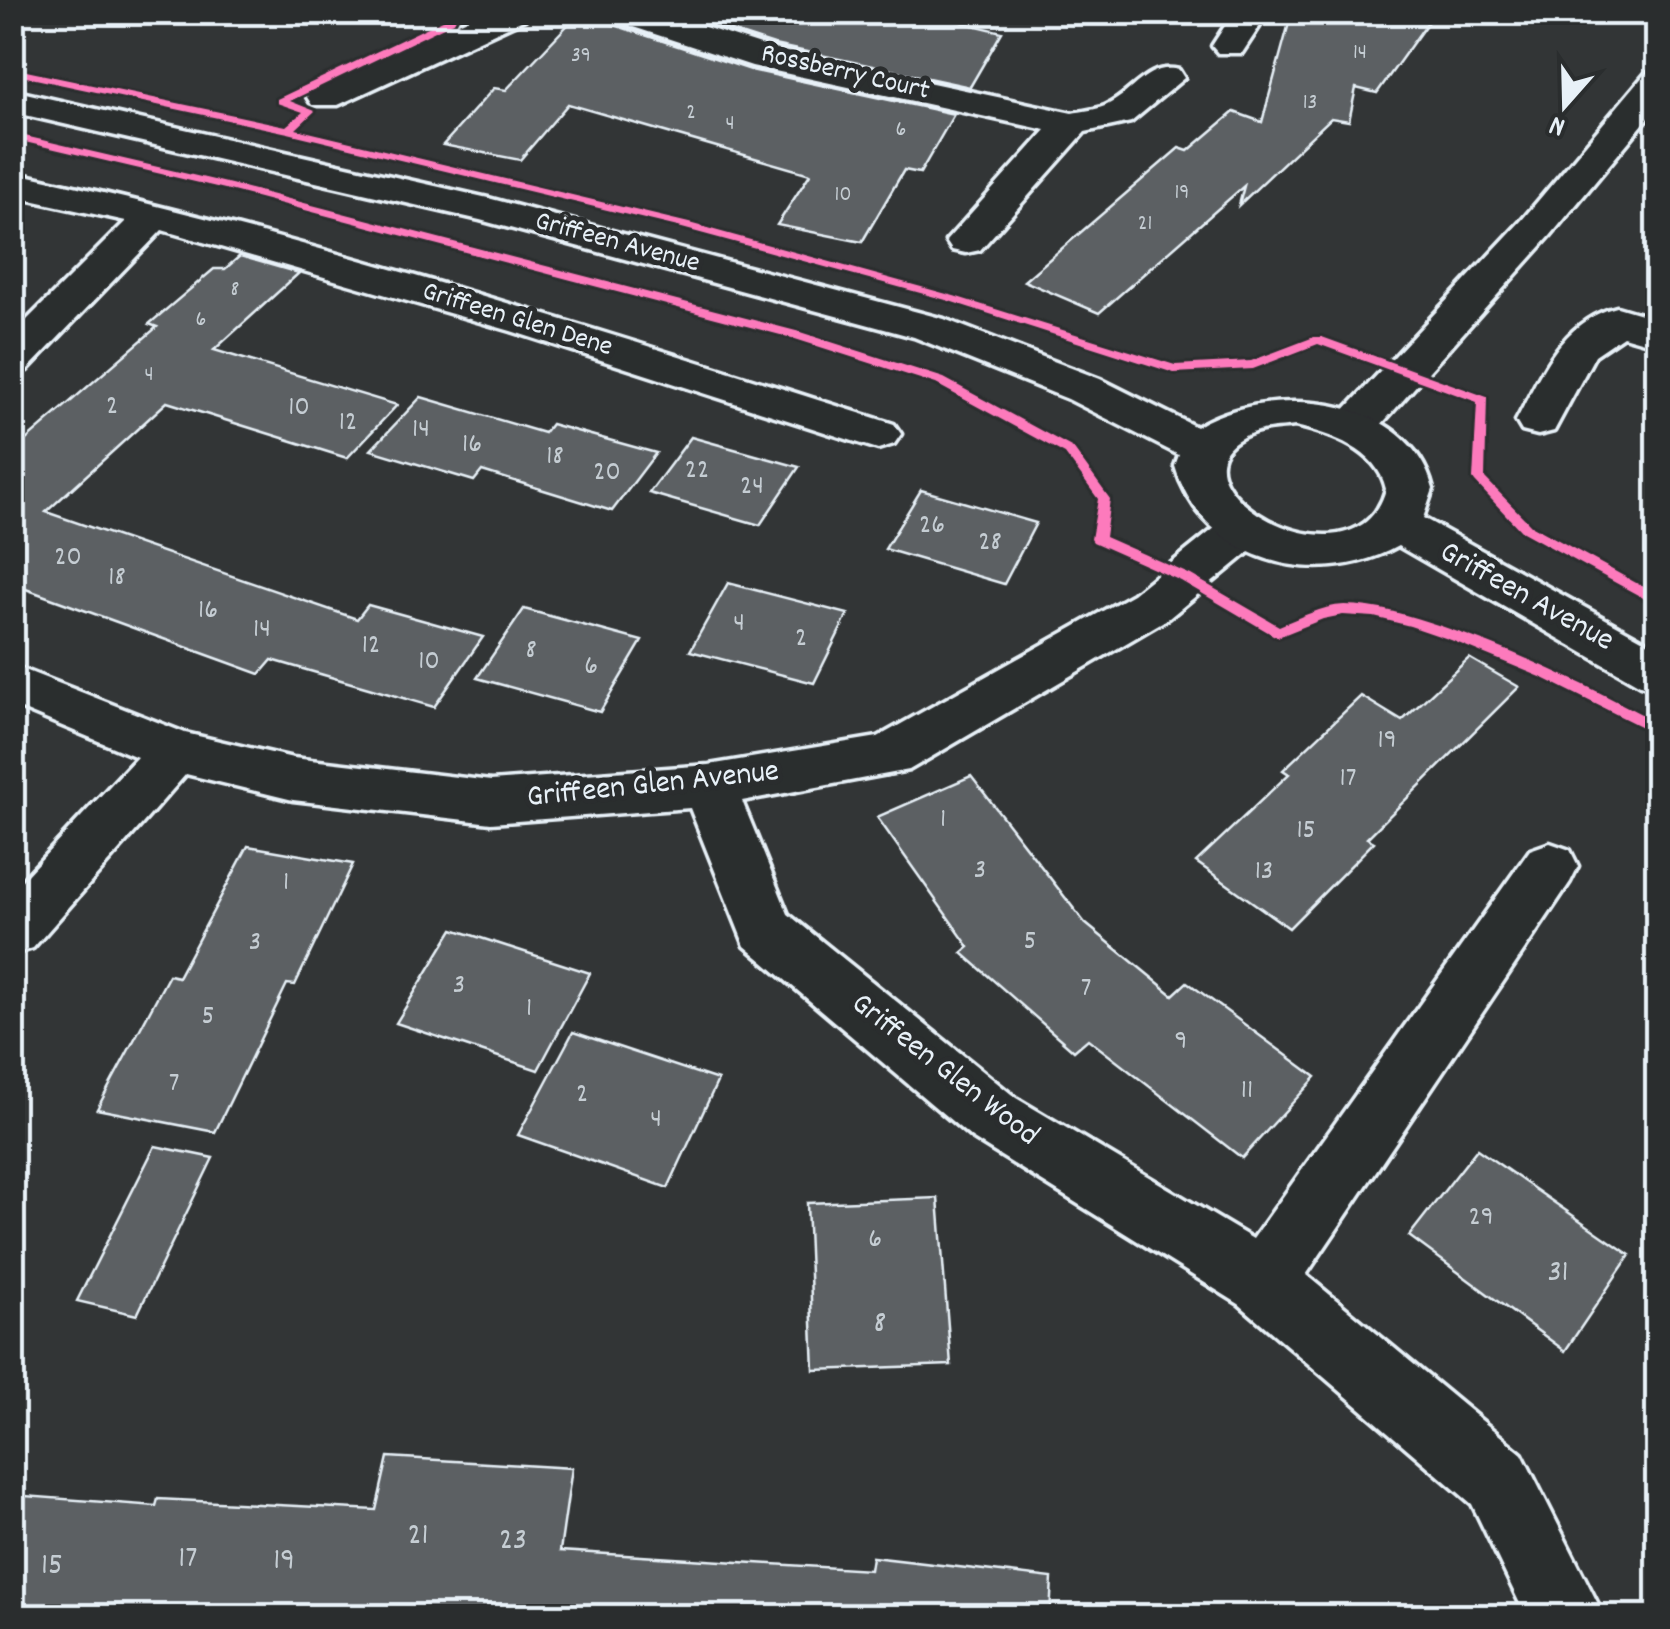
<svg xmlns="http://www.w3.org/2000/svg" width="1670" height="1629" font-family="Dekko,sans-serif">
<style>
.building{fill:#5c6063;stroke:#e8f1f8;stroke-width:2.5}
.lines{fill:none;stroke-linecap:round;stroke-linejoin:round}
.minor-casing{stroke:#e8f1f8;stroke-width:7}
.tertiary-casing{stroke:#e8f1f8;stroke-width:7}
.minor{fill:#2a2d2e;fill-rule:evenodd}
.tertiary{fill:#2a2d2e;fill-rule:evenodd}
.cycleway-casing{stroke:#2a2d2e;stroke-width:6}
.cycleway{fill:#fd7abc;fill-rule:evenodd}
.labels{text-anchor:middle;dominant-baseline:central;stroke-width:10;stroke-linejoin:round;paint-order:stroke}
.far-number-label{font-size:22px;fill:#c5cdd3}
.far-street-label{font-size:28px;fill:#e8f1f8;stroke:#2a2d2e}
.number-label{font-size:28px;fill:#c5cdd3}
.street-label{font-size:32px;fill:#e8f1f8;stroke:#2a2d2e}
.near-number-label{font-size:32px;fill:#c5cdd3}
</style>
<rect width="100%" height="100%" fill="#323536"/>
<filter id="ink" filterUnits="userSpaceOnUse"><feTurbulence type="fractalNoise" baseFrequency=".01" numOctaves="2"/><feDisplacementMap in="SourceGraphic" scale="20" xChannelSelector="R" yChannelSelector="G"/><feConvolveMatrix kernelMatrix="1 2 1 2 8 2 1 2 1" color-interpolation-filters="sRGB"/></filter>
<g filter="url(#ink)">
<g class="building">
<polygon points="580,12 600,12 608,23 751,70 954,114 920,173 904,170 862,242 777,225 810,174 568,104 520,160 443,145 494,88 506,90"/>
<polygon points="672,12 919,12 1002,32 970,87 774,45"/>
<polygon points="1292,12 1435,12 1377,93 1356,88 1349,121 1331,118 1239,205 1244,186 1099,313 1024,281 1179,148 1188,151 1234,112 1262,122"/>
<polygon points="240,256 299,273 214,350 397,405 347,458 167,402 46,512 357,619 368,605 483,637 434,707 272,660 260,674 12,584 12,452 157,327 149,324 214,269 225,269"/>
<polygon points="421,397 544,433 551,424 656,453 612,511 482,471 474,481 371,450"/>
<polygon points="691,437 799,467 760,525 649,493"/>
<polygon points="921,490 1036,523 1004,584 885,549"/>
<polygon points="728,583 848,614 814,683 690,651"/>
<polygon points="524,609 642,641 600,712 477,678"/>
<polygon points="1469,658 1519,687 1367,838 1374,842 1289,928 1196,862 1289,774 1283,770 1361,696 1402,721"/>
<polygon points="971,776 1085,923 1173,995 1187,982 1316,1077 1242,1158 1088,1039 1074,1051 962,953 969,947 877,817"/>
<polygon points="248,846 353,864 295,985 287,984 215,1132 97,1109 169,975 178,977"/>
<polygon points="453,929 590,973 538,1070 396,1023"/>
<polygon points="573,1032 718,1080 668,1188 518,1135"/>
<polygon points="155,1146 213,1158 137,1315 77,1301"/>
<polygon points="1477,1149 1630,1255 1565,1351 1409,1236"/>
<polygon points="938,1198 951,1365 814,1370 807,1203"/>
<polygon points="388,1457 572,1468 560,1551 870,1570 872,1557 1052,1578 1050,1616 447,1616 322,1608 320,1616 12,1616 12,1495 156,1506 158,1499 376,1510"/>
</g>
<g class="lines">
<defs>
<g id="minor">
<polygon points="483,12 530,12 525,19 338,105 312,105 307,97 312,89"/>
<path d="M604,12H658L773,49L1072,113C1082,111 1096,110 1105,106C1133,94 1146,62 1179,70L1184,78L1131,122L1085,132L980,250L966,253L952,250L946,241L1046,130L752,66L609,19Z"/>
<polygon points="1234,12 1269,12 1242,53 1218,53 1212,46"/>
<polygon points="1658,71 1658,106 1550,236 1370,437 1354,442 1338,437 1331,427 1338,417 1522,220 1645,74"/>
<path d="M12,172C311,237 603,332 894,424L901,434L894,444L878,449L862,444L511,331L162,230L27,370L12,373V335L126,221L12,196Z"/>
<path d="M1617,307L1658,319V346L1623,336L1595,355L1554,431L1538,435L1522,431L1516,421C1541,375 1561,321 1617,307Z"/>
<polygon points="1243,515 1260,519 1267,531 1260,543 1169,618 909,770 742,801 788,914 1016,1098 1253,1239 1530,850 1550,843 1570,850 1578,866 1570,882 1306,1275 1522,1454 1604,1616 1526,1616 1472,1504 1239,1304 972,1138 745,946 690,808 491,823 293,800 186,774 33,948 12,955 12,891 137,757 12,705 12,665 185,733 293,758 491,781 709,765 878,737 1133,594 1226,519"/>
</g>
<path id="tertiary" d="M12,90L488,198L944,319L1100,379L1196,427C1267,383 1409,393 1433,489L1423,518L1658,648V691L1640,685L1398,546C1314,592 1203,560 1175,466L1179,455L1068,399L914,337L480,220L12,112ZM1295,426C1331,434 1378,450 1386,489C1355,602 1149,477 1249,434C1262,428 1281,428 1295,426Z"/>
</defs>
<use href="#minor" class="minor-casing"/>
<use href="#tertiary" class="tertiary-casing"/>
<use href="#minor" class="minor"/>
<use href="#tertiary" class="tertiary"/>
<defs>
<g id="cycleway">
<polygon points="450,12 459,12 454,22 290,101 315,111 296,129 689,223 954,296 1175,365 1251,361 1314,337 1322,337 1487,397 1485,478 1531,525 1658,595 1658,606 1521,531 1475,482 1473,479 1477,402 1318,344 1253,369 1174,373 946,300 682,228 288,133 12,74 12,68 286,126 303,112 277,103 277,99 447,18"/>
<path d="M12,133L231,184L800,332L944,378L1073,448L1110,499L1105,537L1191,575L1279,626C1299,618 1322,606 1344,605C1377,605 1410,616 1441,626C1516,651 1588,685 1658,723V735L1543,678L1451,640L1410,626L1374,617L1343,615L1323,619L1278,637L1273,635L1181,581L1093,542L1091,539L1098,499L1065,454L936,384L792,338L225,189L12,139Z"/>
</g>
</defs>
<use href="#cycleway" class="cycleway-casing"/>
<use href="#cycleway" class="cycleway"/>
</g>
</g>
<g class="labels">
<g class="far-number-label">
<text x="1360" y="53">14</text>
<text x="581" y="56">39</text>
<text x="1310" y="103">13</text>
<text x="691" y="113">2</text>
<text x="730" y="124">4</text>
<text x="901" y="130">6</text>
<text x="1182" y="193">19</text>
<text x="843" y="195">10</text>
<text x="1145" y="224">21</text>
<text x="235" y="290">8</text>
<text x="201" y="320">6</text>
<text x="149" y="375">4</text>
</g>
<g class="far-street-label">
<text transform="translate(845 74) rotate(13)">Rossberry Court</text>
<text transform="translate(617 244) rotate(15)">Griffeen Avenue</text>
<text transform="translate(517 321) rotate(17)">Griffeen Glen Dene</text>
</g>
<g class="number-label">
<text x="112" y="408">2</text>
<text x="299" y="409">10</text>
<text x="348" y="424">12</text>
<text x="421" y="431">14</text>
<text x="472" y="446">16</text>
<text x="555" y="458">18</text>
<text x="697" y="472">22</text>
<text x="607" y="474">20</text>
<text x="752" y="488">24</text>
<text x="932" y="527">26</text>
<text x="990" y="544">28</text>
<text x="68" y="559">20</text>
<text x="117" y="579">18</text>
<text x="208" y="612">16</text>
<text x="739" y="625">4</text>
<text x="262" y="631">14</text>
<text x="801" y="640">2</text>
<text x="371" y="647">12</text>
<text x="531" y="652">8</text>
<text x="429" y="663">10</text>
<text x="591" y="668">6</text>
<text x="1387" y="742">19</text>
<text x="1348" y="780">17</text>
<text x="943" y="821">1</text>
<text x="1306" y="832">15</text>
<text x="980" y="872">3</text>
<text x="1264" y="873">13</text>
<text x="286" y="884">1</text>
<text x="1030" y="943">5</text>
<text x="255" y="944">3</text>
<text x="459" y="987">3</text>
<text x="1086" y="990">7</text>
<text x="529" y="1010">1</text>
<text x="208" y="1018">5</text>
<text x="1181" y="1043">9</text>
<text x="174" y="1085">7</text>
<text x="1247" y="1092">11</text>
<text x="582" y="1096">2</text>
<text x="656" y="1121">4</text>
<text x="1481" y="1219">29</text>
<text x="875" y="1241">6</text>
</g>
<g class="street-label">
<text transform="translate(1526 598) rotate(29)">Griffeen Avenue</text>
<text transform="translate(653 786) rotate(-6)">Griffeen Glen Avenue</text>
<text transform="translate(944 1071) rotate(38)">Griffeen Glen Wood</text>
</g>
<g class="near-number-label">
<text x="1558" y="1274">31</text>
<text x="880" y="1325">8</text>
<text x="418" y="1537">21</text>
<text x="513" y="1542">23</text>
<text x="188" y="1560">17</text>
<text x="284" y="1562">19</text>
<text x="52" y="1567">15</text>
</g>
</g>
<rect width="1670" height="1629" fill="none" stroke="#2a2d2e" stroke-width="50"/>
<rect x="25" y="25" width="1620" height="1579" fill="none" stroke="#e8f1f8" stroke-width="4" filter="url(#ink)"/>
<g transform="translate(1565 105) rotate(200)" stroke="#2a2d2e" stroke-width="8" paint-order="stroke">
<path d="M0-8L18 38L0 25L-18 38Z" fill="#e8f1f8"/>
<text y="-15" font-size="28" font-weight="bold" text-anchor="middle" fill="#e8f1f8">N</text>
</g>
</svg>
